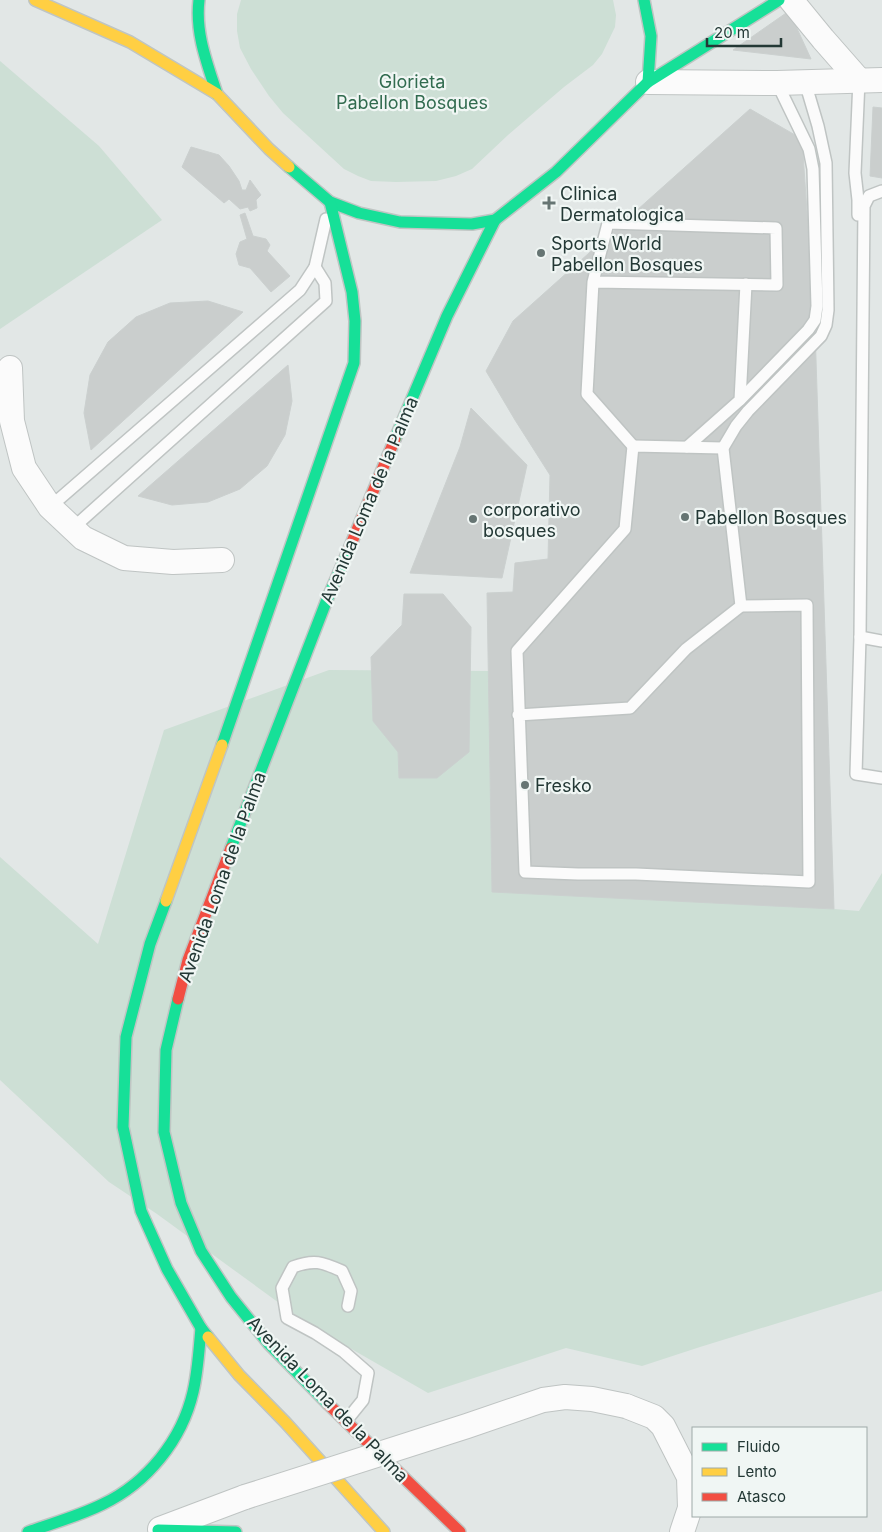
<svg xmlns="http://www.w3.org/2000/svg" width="882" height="1532" font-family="Inter,sans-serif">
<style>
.green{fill:#cddfd5}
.building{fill:#cacecd;stroke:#cbd0cf}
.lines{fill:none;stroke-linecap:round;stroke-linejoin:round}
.lane-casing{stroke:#bfc4c3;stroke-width:14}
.street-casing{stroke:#bfc4c3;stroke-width:26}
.fast-casing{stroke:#bfc5c3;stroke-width:14}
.slow-casing{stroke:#bfc5c3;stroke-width:14}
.jam-casing{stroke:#bfc5c3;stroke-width:14}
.lane{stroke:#fbfbfb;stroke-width:11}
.street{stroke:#fbfbfb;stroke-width:24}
.fast{stroke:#16e098;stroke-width:11}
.slow{stroke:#ffcf43;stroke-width:11}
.jam{stroke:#f24e42;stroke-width:11}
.street-bridge-casing{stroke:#bfc4c3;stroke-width:26;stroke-linecap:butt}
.street-bridge{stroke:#fbfbfb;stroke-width:24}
.poi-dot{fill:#667573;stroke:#f0f6f4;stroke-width:2}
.labels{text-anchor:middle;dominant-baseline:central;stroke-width:4.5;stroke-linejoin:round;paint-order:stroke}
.park-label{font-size:18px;fill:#316b4f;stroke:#f0f6f4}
.poi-label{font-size:18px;fill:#233835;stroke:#f0f6f4;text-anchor:start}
.street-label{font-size:18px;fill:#233835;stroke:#f0f6f4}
</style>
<rect width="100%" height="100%" fill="#e2e7e6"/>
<g class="green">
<polygon points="241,0 613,0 616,15 615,27 602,54 593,65 564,87 508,135 472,169 456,176 436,181 396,182 371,181 358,176 344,169 283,113 269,96 251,69 240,48 237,31 237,14"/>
<polygon points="0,61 99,146 162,220 0,329"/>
<polygon points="329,670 489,671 520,884 859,911 882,873 882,1291 700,1347 642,1366 566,1348 428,1393 308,1324 157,1214 109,1182 0,1080 0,857 98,944 164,730"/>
</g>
<g class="building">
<polygon points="789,11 811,59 733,50"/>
<polygon points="873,107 882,108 882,178 870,176"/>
<polygon points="750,109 802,139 815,329 834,909 492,892 487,593 513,592 515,563 548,559 550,475 515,420 486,371 513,321"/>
<polygon points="191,147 219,155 229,166 239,181 242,190 246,190 250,180 261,195 256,200 257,208 250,211 248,207 240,209 229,199 224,203 182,167"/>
<polygon points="245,213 253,236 266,239 270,245 267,251 290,276 271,292 250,268 239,265 236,254 240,242 247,239 240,215"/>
<polygon points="208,301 243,312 91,450 84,413 90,375 108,342 136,317 170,303"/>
<polygon points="288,365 292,401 285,435 267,466 240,489 208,502 172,505 138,496"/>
<polygon points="471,408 527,465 502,578 410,573 460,447"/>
<polygon points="404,594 443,594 471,627 469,752 437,778 399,778 398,752 373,721 371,657 402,625"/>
</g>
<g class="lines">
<defs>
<g id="lane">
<polyline points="882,191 869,196 864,206 860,637 856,774 882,778"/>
<polyline points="858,215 858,200 855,173 859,80"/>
<polyline points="593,282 777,285 776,228 608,223 593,282 587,394 633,446"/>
<polyline points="740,400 808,330 815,320 817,306 813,169 809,149 777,83"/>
<polyline points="687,447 740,400 746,284"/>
<polyline points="50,507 300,290 315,267 326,219"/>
<polyline points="73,528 326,301 325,283 315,267"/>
<polyline points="741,606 723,448 736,426 748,411 821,336 826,325 828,310 826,163 818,126 805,82"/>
<polyline points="860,637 882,641"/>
<polyline points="518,715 630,708 686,649 741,606 807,605 809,882 636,874 578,874 525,872 517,651 625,529 633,446 723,448"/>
<path d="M346,1421L363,1400L368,1373L344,1352L315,1333L287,1318L282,1288L293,1267C314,1259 322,1262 342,1271L351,1291L348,1306"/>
</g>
<g id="street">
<polyline points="791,0 823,39 859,80"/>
<polyline points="648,82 777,83 882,80"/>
<polyline points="10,368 12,421 24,468 50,507 83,538 124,558 173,562 222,560"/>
<polyline points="626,1406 654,1417 663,1426 689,1477 690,1508 682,1532"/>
<polyline points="160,1529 245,1497"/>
</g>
<g id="fast">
<path d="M199,0C195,33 207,63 217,94"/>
<polyline points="644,0 651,36 648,82"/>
<polyline points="289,167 330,202 359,213 400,222 472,224 495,220 556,172 648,82 779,0"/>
<polyline points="395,439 447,316 495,220"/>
<polyline points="222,745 354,363 355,321 352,292 330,202"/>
<polyline points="231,848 326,602 349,549"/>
<polyline points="166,901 150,944 126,1037 123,1127 141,1211 167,1269 201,1328 208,1337"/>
<polyline points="178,999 166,1050 164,1132 181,1203 201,1251 231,1297 269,1344 328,1404"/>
<polyline points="158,1530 236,1532"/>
<path d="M28,1532C53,1523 79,1516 103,1504C147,1483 182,1440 193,1392C198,1371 199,1349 201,1328"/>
</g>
<g id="slow">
<polyline points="35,0 130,42 217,94 269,149 289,167"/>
<polyline points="166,901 222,745"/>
<polyline points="208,1337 239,1375 286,1423 384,1532"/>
</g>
<g id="jam">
<polyline points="349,549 395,439"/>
<polyline points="178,999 188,960 231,848"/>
<polyline points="328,1404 460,1532"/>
</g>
</defs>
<use href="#lane" class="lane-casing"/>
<use href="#street" class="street-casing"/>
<use href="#fast" class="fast-casing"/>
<use href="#slow" class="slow-casing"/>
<use href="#jam" class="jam-casing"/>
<use href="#lane" class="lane"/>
<use href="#street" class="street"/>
<use href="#fast" class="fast"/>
<use href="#slow" class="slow"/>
<use href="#jam" class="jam"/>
<defs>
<polyline id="street-bridge" points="245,1497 467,1426 543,1400 565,1397 592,1399 626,1406"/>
</defs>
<use href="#street-bridge" class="street-bridge-casing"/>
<use href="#street-bridge" class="street-bridge"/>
</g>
<g class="poi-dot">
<path d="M546.5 195.5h5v5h5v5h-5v5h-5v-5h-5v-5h5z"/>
<circle cx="541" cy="253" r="5"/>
<circle cx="685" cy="517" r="5"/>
<circle cx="473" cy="519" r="5"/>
<circle cx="525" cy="785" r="5"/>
</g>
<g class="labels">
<g class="park-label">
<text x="412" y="81">Glorieta<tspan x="412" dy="21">Pabellon Bosques</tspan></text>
</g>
<g class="poi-label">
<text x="560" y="193">Clinica<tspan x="560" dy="21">Dermatologica</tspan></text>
<text x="551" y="243">Sports World<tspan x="551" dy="21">Pabellon Bosques</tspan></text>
<text x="483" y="509">corporativo<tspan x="483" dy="21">bosques</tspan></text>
<text x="695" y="517">Pabellon Bosques</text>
<text x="535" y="785">Fresko</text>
</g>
<g class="street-label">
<text transform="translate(369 500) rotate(-67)">Avenida Loma de la Palma</text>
<text transform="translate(222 877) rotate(-70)">Avenida Loma de la Palma</text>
<text transform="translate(328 1399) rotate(46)">Avenida Loma de la Palma</text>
</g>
</g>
<rect x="692" y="1427" width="175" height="90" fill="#f0f6f4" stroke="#9eaaa8"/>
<rect x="702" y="1443" width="25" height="8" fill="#16e098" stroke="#9eaaa8"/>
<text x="737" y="1452" font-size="15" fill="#233835">Fluido</text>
<rect x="702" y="1468" width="25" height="8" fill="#ffcf43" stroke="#9eaaa8"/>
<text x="737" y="1477" font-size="15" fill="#233835">Lento</text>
<rect x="702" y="1493" width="25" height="8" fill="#f24e42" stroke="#9eaaa8"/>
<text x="737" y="1502" font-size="15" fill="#233835">Atasco</text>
<path d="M707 38v8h74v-8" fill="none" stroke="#233835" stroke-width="2.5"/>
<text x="714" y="38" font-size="15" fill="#233835" stroke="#f0f6f4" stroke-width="4" paint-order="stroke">20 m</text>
</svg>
